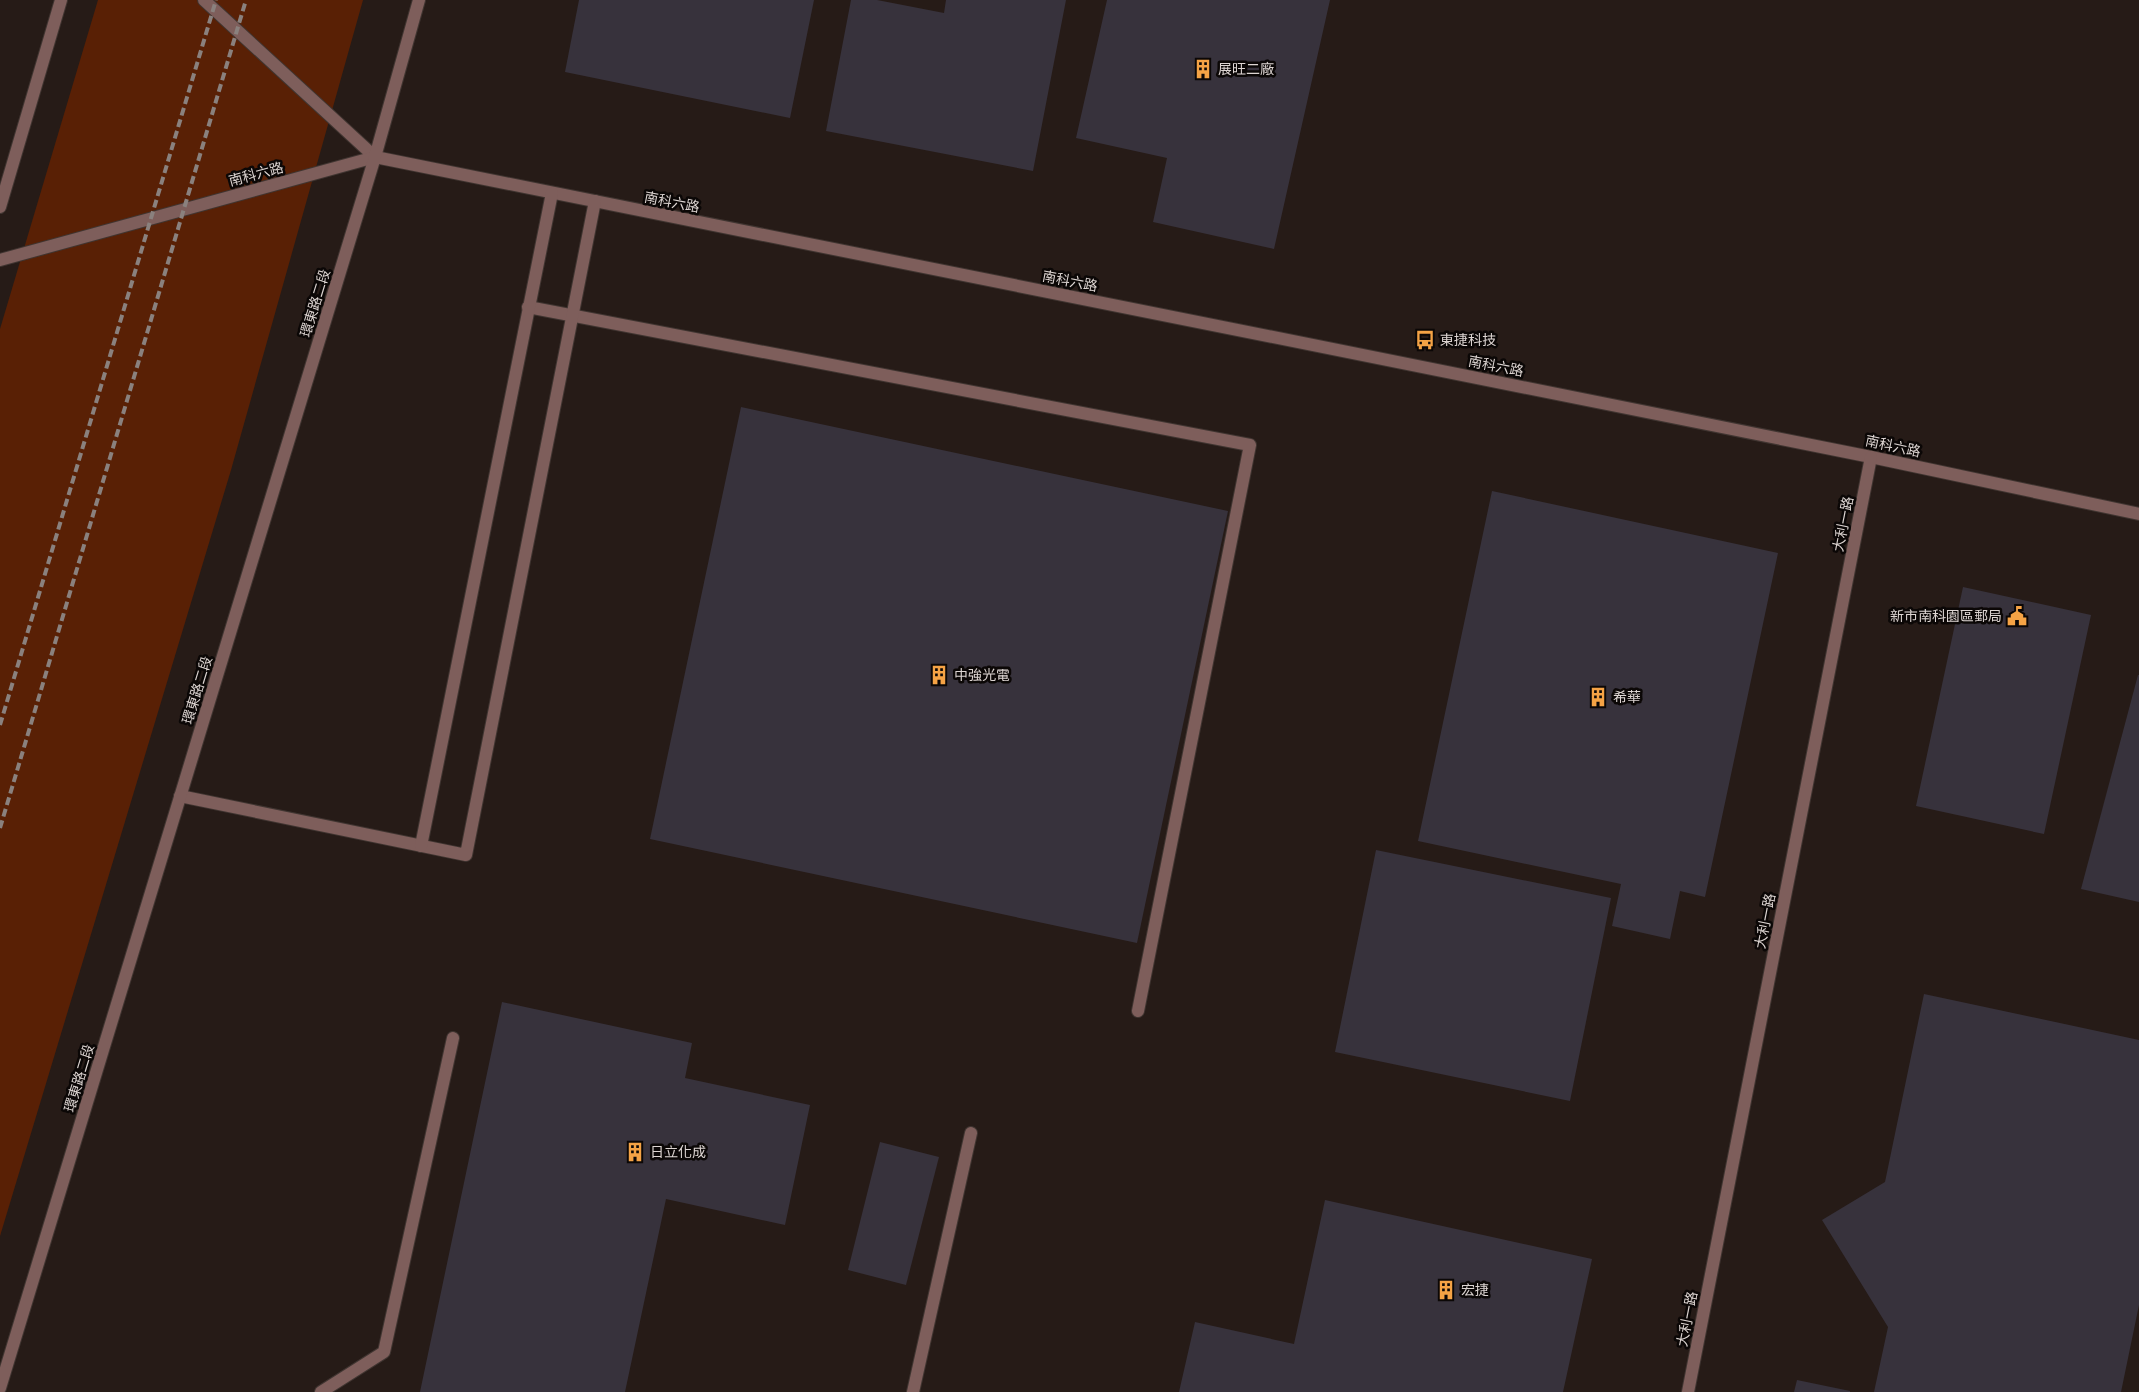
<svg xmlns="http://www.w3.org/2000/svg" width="2139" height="1392" font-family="'Asap Condensed','Noto Sans TC',sans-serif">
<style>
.green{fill:#592005}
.building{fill:#37323c}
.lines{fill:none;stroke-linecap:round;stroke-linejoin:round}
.minor-casing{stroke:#403531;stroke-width:14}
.minor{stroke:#7e5e5b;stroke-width:12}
.rail{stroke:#8a817e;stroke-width:4;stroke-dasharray:8 4;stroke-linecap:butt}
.labels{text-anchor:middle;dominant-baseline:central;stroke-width:5;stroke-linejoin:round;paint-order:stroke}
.poi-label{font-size:14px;fill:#ddd5d2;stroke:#0b0706;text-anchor:start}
.street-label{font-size:14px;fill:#ddd5d2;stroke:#0b0706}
</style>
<rect width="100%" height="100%" fill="#261b17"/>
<polygon class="green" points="98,0 363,0 231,470 0,1236 0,329"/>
<g class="building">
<polygon points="579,0 814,0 790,118 565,72"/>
<polygon points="851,0 877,0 944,13 946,0 1066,0 1033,171 826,131"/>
<polygon points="1107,0 1330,0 1274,249 1153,222 1167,158 1076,138"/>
<polygon points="741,407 1228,511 1137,943 650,839"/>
<polygon points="1492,491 1778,553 1705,897 1680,891 1670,939 1612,926 1621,884 1418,841"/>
<polygon points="1963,587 2091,615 2044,834 1916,806"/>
<polygon points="2138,675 2139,675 2139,902 2081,889"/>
<polygon points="1376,850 1611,898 1570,1101 1335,1052"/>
<polygon points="1924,994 2139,1040 2139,1305 2121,1392 1874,1392 1888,1327 1822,1220 1885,1182"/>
<polygon points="502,1002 692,1043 685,1078 810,1105 785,1225 666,1199 625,1392 420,1392"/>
<polygon points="880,1142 939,1157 906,1285 848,1270"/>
<polygon points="1325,1200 1592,1259 1563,1392 1179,1392 1195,1322 1294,1344"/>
<polygon points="1797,1380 1850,1391 1850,1392 1794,1392"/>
</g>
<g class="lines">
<defs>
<g id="minor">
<polyline points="204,0 375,157"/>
<polyline points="0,207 61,0"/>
<polyline points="0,260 375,157 1871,457 2139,514"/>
<polyline points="528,307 1250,445 1138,1011"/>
<polyline points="180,796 466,855 595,201"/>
<polyline points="421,846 552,193"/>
<polyline points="0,1388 375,157 419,0"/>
<polyline points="321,1392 384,1352 453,1038"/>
<polyline points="913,1392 971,1133"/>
<polyline points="1688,1392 1871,457"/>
</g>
</defs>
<use href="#minor" class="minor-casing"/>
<use href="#minor" class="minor"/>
<g class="rail">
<polyline points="0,725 216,0"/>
<polyline points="0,828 246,0"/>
</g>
</g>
<defs>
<symbol id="building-bare" viewBox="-9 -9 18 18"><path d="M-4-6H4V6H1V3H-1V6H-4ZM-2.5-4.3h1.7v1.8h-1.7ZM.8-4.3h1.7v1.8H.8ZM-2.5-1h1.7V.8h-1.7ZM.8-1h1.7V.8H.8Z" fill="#f5a345" stroke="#0b0706" stroke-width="2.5" paint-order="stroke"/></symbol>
<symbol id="bus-bare" viewBox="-9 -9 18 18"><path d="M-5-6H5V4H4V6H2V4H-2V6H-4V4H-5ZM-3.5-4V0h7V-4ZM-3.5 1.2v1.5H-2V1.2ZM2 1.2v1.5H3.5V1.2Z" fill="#f5a345" stroke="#0b0706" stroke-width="2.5" paint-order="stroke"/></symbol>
<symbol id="civic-bare" viewBox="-9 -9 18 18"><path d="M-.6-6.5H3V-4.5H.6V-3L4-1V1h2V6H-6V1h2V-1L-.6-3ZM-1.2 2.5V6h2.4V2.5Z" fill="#f5a345" stroke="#0b0706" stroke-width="2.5" paint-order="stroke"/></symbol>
</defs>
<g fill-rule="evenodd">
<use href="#building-bare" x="1189" y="55" width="28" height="28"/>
<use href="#bus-bare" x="1411" y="326" width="28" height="28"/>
<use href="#civic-bare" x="2003" y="602" width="28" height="28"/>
<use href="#building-bare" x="925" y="661" width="28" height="28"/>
<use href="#building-bare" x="1584" y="683" width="28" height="28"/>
<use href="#building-bare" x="621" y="1138" width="28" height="28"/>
<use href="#building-bare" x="1432" y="1276" width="28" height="28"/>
</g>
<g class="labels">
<g class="poi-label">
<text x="1218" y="69">展旺二廠</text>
<text x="1440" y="340">東捷科技</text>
<text x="2002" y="616" text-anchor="end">新市南科園區郵局</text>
<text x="954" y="675">中強光電</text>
<text x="1613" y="697">希華</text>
<text x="650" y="1152">日立化成</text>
<text x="1461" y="1290">宏捷</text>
</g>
<g class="street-label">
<text transform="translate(256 174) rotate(-15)">南科六路</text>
<text transform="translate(672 202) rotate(11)">南科六路</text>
<text transform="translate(1070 281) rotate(11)">南科六路</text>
<text transform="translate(315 303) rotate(-73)">環東路二段</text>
<text transform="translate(1496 366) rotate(11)">南科六路</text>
<text transform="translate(1893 446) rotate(12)">南科六路</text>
<text transform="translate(1843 524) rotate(-79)">大利一路</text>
<text transform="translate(197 690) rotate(-73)">環東路二段</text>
<text transform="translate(1765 921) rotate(-79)">大利一路</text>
<text transform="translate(79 1078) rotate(-73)">環東路二段</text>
<text transform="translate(1687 1319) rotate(-79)">大利一路</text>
</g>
</g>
</svg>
